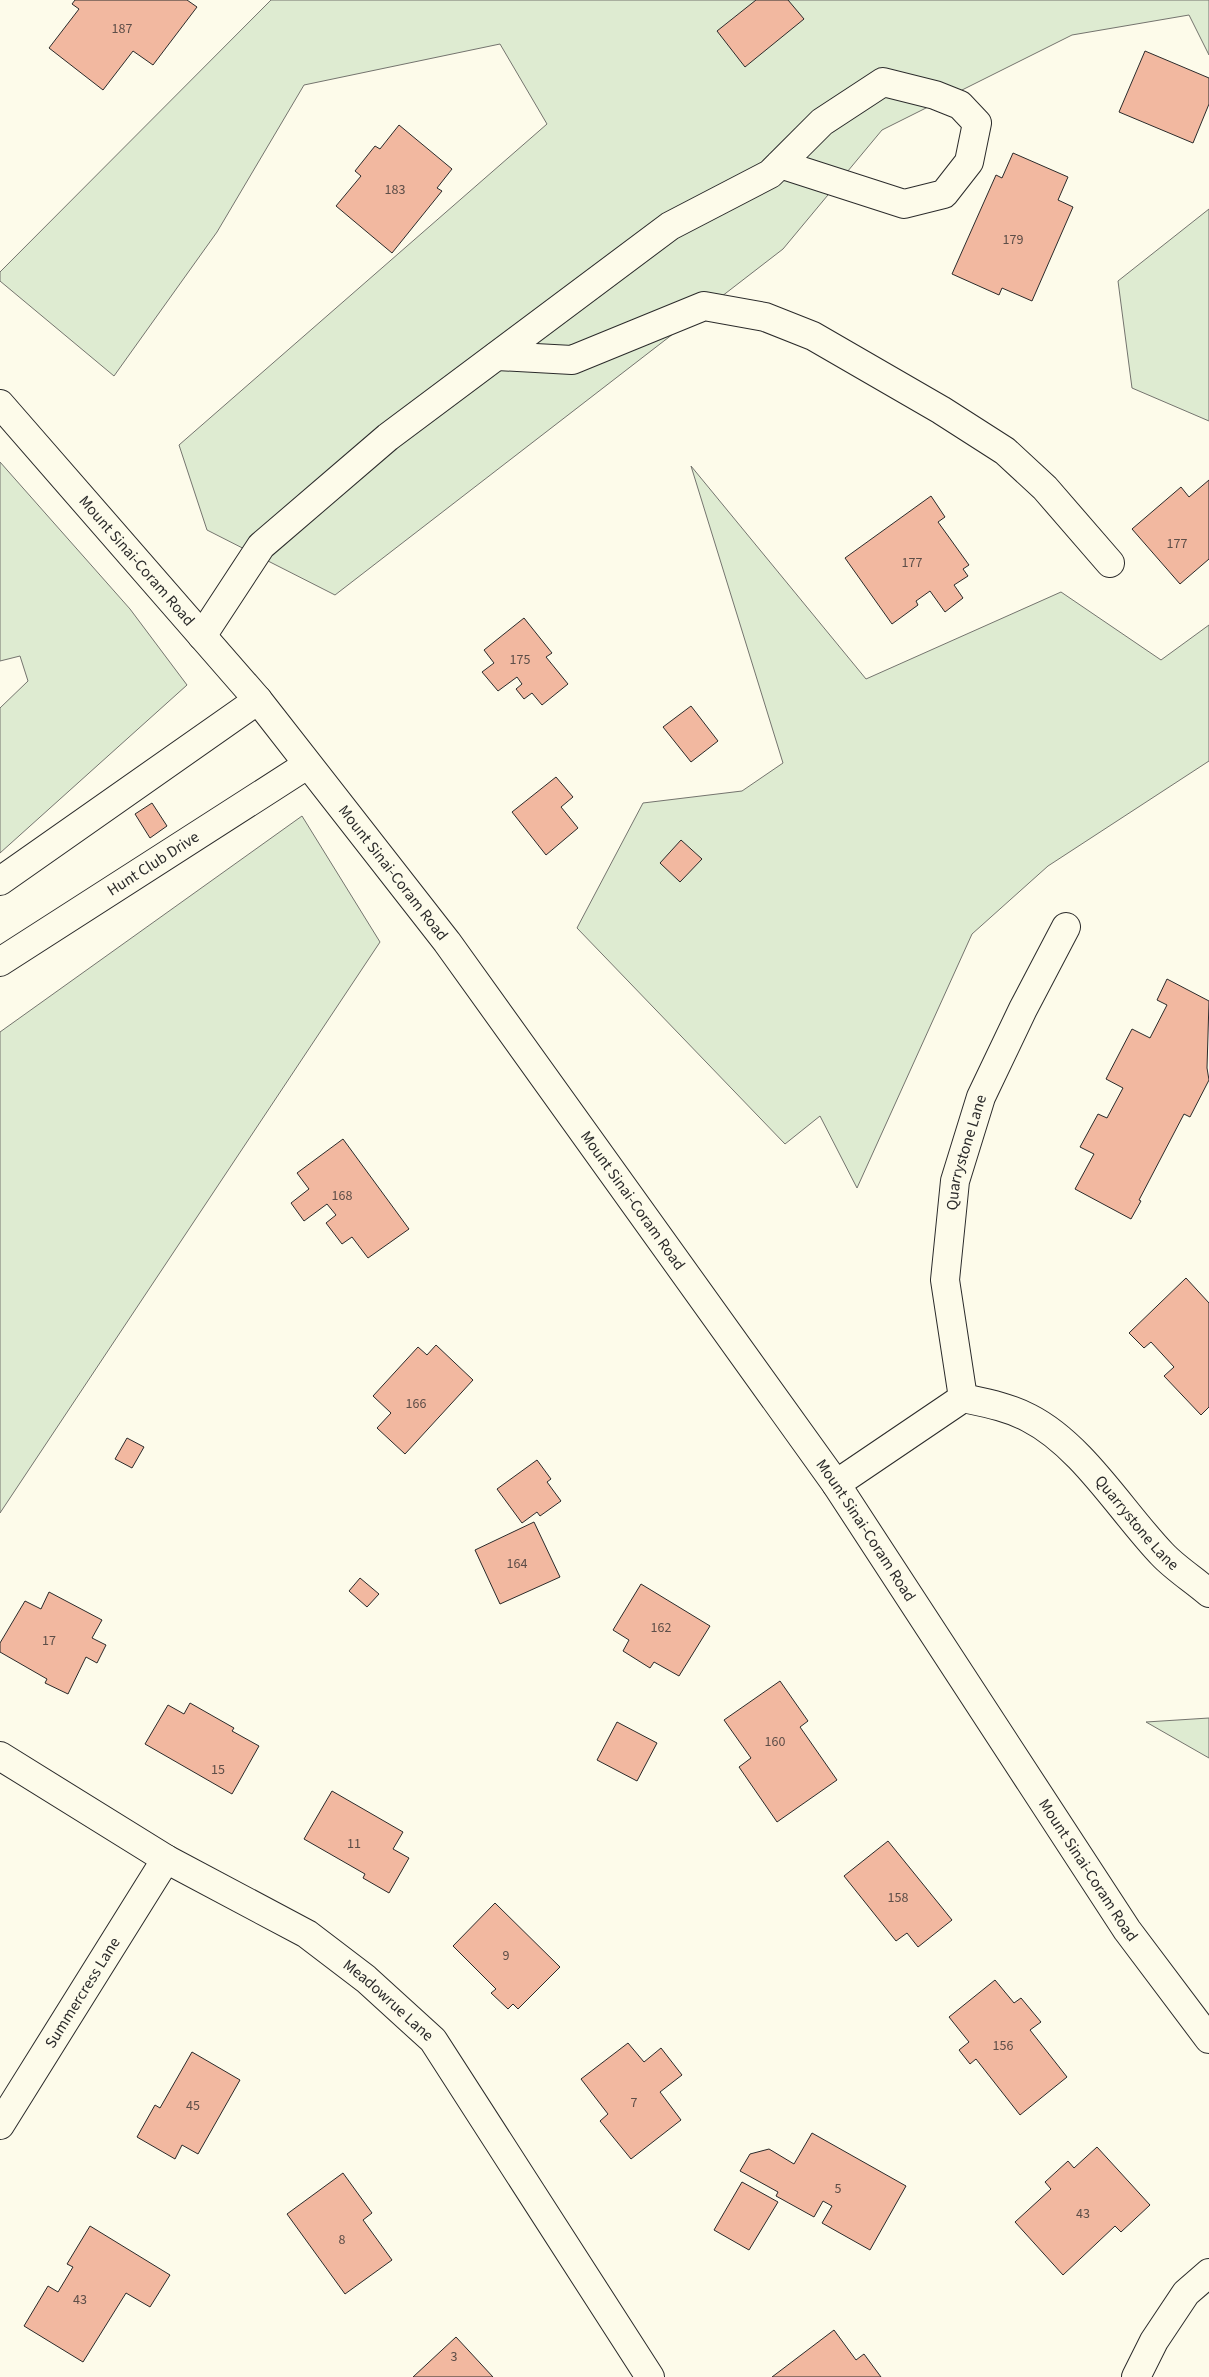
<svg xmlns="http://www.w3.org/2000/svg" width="1209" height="2377" font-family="'Source Sans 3',sans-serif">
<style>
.green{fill:#deebd1;stroke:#74746e}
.building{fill:#f2b8a0;stroke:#2b2b2b}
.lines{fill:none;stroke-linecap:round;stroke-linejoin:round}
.minor-casing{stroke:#2b2b2b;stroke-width:30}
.major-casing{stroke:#2b2b2b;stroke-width:30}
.minor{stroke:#fdfbea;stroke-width:28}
.major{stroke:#fdfbea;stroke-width:28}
.labels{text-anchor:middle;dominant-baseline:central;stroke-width:4;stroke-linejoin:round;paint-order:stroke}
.number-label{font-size:14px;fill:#5d4e48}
.street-label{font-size:16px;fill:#2b2b2b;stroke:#fdfbea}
</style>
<rect width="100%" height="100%" fill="#fdfbea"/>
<g class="green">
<polygon points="271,0 1209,0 1209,55 1189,15 1072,35 882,130 783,249 335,595 207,530 179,445 547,124 500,44 304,85 217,232 114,376 0,281 0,272"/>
<polygon points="1209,209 1209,421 1132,388 1118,281"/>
<polygon points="0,462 130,609 187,685 0,853 0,708 28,681 20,656 0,661"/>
<polygon points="691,466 866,679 1061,592 1161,660 1209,625 1209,761 1048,866 972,934 857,1188 820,1116 785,1144 577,928 643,803 742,791 783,763"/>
<polygon points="302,816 380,942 0,1513 0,1032"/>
<polygon points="1209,1718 1209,1758 1146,1722"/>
</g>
<g class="building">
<polygon points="75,0 187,0 197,7 153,65 133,51 103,90 49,48 79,9 72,4"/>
<polygon points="756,0 788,0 804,19 745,67 717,31"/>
<polygon points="1145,51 1209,78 1209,104 1193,143 1119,112"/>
<polygon points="399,125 452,169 437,188 442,191 392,253 336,206 361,176 355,171 375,146 380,149"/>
<polygon points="1013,153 1068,177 1058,200 1073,207 1032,301 1002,288 999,295 952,274 996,175 1002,178"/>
<polygon points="1209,480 1209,559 1180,584 1132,529 1181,487 1189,497"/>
<polygon points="931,496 945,517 938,522 969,565 963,569 968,576 954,585 963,598 945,612 930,591 916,601 918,605 892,624 845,558"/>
<polygon points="524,618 552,653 546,657 568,684 542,705 532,693 524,699 516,689 522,684 517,677 498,691 482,672 494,663 484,650"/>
<polygon points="691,706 718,741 691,762 663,727"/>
<polygon points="556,777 573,797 561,807 578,828 546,855 512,812"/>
<polygon points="152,803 167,826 150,838 135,814"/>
<polygon points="681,840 702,859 680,882 660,863"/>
<polygon points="1167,979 1209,1001 1207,1068 1209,1080 1190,1117 1184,1114 1139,1200 1141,1201 1131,1219 1075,1189 1094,1154 1080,1147 1098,1114 1107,1118 1123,1088 1106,1079 1132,1029 1150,1038 1167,1005 1157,1000"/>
<polygon points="343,1139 409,1229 368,1258 352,1237 342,1244 326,1223 336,1215 327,1204 304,1221 291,1203 309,1189 297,1173"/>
<polygon points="1186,1278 1209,1303 1209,1407 1201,1415 1164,1376 1174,1367 1151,1342 1144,1348 1129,1333"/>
<polygon points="436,1345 473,1380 405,1454 377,1428 391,1413 373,1396 418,1347 427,1355"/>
<polygon points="127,1438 144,1447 132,1468 115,1459"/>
<polygon points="537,1460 551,1479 547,1482 561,1501 540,1516 537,1512 522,1523 497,1489"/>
<polygon points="534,1522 560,1577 500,1604 475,1550"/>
<polygon points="360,1578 379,1594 367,1607 349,1591"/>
<polygon points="641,1584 710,1626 679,1676 654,1662 650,1668 623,1651 629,1640 613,1630"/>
<polygon points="49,1592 102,1620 92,1638 106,1645 97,1663 86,1657 68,1694 45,1683 47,1679 0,1652 0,1643 25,1601 41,1609"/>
<polygon points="780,1681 808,1721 800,1727 837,1780 777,1822 739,1767 751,1758 724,1720"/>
<polygon points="190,1703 234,1728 232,1731 259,1746 232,1794 145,1744 168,1705 184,1714"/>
<polygon points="617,1722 657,1743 637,1781 597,1760"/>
<polygon points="332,1791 403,1832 393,1849 409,1858 389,1893 363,1878 365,1874 304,1839"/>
<polygon points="888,1841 952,1920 918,1947 907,1933 896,1941 844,1876"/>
<polygon points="495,1903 560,1967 518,2009 513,2004 508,2009 491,1993 496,1989 453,1946"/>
<polygon points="995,1980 1014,2003 1021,1998 1041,2022 1030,2030 1067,2077 1020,2115 976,2059 970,2064 959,2050 969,2042 949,2017"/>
<polygon points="628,2043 644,2062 661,2048 682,2075 660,2092 681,2120 631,2159 600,2121 608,2114 581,2079"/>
<polygon points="192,2052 240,2080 198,2154 182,2145 175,2159 137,2137 155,2105 160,2108"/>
<polygon points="812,2133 906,2186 870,2250 822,2223 832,2206 823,2201 814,2217 776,2196 778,2192 740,2171 750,2154 769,2149 794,2164"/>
<polygon points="1097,2147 1150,2205 1121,2232 1115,2226 1063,2275 1015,2222 1051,2189 1045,2182 1068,2161 1074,2168"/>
<polygon points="343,2173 372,2213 363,2220 392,2260 345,2294 287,2214"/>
<polygon points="742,2182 778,2202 749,2250 714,2230"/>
<polygon points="90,2226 170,2275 150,2307 126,2293 83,2362 24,2326 48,2286 58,2292 73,2267 67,2264"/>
<polygon points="834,2330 856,2360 864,2354 881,2377 772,2377"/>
<polygon points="456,2337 493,2377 413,2377"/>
</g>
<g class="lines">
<defs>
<g id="minor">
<polyline points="497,356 572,360 704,306 765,317 813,336 941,410 1005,451 1045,488 1110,563"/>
<polyline points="202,636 261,546 388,437 670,226 770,174 822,122 883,82 935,95 960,105 977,123 969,162 944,194 904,204 780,164"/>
<polyline points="0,881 258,700"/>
<path id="s1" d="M0,962L307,765"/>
<path id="s2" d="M963,1398L945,1280L955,1181L981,1097L1023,1009L1066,927"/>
<path id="s3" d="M836,1484L963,1398C986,1403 1008,1407 1029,1418C1082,1445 1121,1511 1162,1554C1175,1568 1194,1580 1209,1593"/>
<path id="s4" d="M0,1756L166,1859L307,1934L366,1979L433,2040L650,2377"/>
<path id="s5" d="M0,2125L166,1859"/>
<polyline points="1136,2377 1154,2341 1186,2293 1209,2273"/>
</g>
<g id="major">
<path id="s6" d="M0,404L258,700L447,942L836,1484L1127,1930L1209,2039"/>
</g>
</defs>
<use href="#minor" class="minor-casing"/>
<use href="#major" class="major-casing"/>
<use href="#minor" class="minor"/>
<use href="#major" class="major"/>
</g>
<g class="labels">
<g class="number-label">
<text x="122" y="29">187</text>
<text x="395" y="190">183</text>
<text x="1013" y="240">179</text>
<text x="1177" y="544">177</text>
<text x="912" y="563">177</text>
<text x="520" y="660">175</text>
<text x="342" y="1196">168</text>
<text x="416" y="1404">166</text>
<text x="517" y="1564">164</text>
<text x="661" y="1628">162</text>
<text x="49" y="1641">17</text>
<text x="775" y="1742">160</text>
<text x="218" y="1770">15</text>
<text x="354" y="1844">11</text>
<text x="898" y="1898">158</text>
<text x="506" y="1956">9</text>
<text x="1003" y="2046">156</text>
<text x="634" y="2103">7</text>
<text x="193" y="2106">45</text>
<text x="838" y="2189">5</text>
<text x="1083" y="2214">43</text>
<text x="342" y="2240">8</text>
<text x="80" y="2300">43</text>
<text x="454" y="2357">3</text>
</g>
<g class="street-label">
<text stroke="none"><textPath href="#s6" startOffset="208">Mount Sinai-Coram Road</textPath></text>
<text stroke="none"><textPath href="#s1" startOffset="182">Hunt Club Drive</textPath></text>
<text stroke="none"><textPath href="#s6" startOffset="612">Mount Sinai-Coram Road</textPath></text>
<text stroke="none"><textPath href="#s2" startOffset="249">Quarrystone Lane</textPath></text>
<text stroke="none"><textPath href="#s6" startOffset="1018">Mount Sinai-Coram Road</textPath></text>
<text stroke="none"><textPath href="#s3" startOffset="374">Quarrystone Lane</textPath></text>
<text stroke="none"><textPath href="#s6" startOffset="1422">Mount Sinai-Coram Road</textPath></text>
<text stroke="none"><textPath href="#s6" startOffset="1828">Mount Sinai-Coram Road</textPath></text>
<text stroke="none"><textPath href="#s5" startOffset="156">Summercress Lane</textPath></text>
<text stroke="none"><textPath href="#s4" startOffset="460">Meadowrue Lane</textPath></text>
</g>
</g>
</svg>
